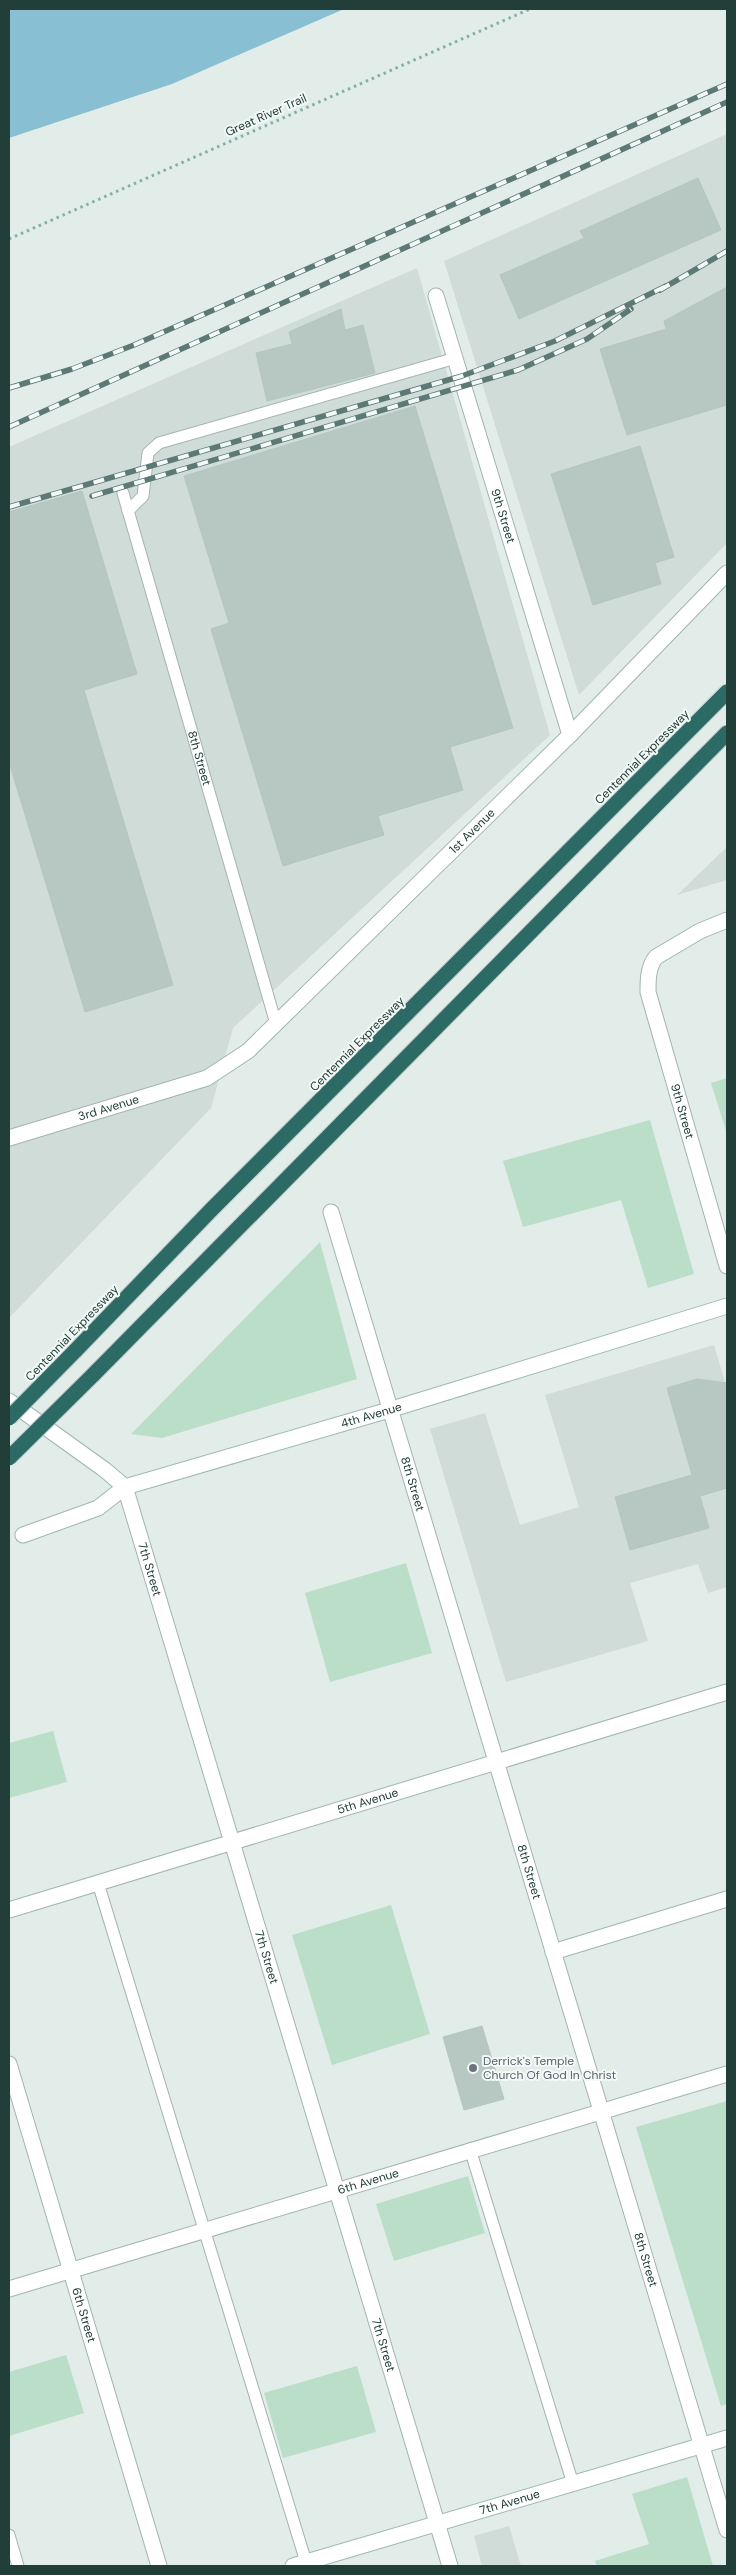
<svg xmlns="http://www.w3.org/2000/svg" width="736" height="2575" font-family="'DM Sans',sans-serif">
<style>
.built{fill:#d0dcd8}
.green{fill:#badec8}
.water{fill:#88bfd3}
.building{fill:#b7c7c2;stroke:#b4c6c1}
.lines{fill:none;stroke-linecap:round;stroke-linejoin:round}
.lane-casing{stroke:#a4b4b1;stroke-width:13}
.street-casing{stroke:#a4b4b1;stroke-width:17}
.secondary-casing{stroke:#a0b8b2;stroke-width:17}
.highway-casing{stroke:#c1c9c8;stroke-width:17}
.path{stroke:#81b1a7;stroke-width:3;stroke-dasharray:2.5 4;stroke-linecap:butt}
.lane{stroke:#fff;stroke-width:11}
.street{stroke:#fff;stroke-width:15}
.secondary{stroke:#fff;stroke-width:15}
.highway{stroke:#2c6b65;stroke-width:15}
.rail-casing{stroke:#5c7975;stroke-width:5.5}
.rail{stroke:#f2f9f6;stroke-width:4;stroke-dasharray:11;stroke-linecap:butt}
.highway-bridge-casing{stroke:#c1c9c8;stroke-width:17;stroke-linecap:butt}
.highway-bridge{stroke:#2c6b65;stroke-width:15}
.worship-dot{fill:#6b7280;stroke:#f2f9f6;stroke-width:2}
.labels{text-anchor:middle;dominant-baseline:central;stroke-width:4;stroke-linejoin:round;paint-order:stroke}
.street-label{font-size:12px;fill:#213e39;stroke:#f2f9f6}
.worship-label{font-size:12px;fill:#5b616d;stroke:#f2f9f6;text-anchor:start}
</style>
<rect width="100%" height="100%" fill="#e2ece9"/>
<g class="built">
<polygon points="727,134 727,543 579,695 444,261"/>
<polygon points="417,268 550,735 233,1028 211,1108 9,1318 9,447"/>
<polygon points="727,847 727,880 677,895"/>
<polygon points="714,1345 727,1389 727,1587 708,1593 698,1564 630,1583 648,1641 506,1682 430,1429 485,1413 520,1525 579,1507 545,1395"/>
<polygon points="509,2526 521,2566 482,2566 474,2536"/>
</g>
<g class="green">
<polygon points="727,1078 727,1134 711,1083"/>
<polygon points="650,1120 694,1274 648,1288 621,1200 523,1227 503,1161"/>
<polygon points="320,1242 357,1379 162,1438 131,1434"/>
<polygon points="406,1563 432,1653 330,1682 305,1593"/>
<polygon points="53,1731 67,1782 9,1798 9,1743"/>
<polygon points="391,1905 430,2034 332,2065 292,1935"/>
<polygon points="727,2101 727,2404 721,2406 636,2127"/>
<polygon points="468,2176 485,2233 394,2261 376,2204"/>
<polygon points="66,2355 84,2413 9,2436 9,2372"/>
<polygon points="357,2366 376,2432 283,2458 264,2393"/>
<polygon points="687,2477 713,2566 597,2566 595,2561 649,2544 632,2494"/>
</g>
<polygon class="water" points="9,9 344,9 172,84 9,138"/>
<g class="building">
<polygon points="698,178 721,230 519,319 500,275 584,238 580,231"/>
<polygon points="727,287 727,405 627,435 600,349 666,329 664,321"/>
<polygon points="341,309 345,330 363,325 375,373 267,401 256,353 292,344 289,332"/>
<polygon points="415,406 513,728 450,747 463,790 378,816 384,835 283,866 211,629 229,623 184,476"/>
<polygon points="640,446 674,557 655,563 661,584 593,605 551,474"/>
<polygon points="82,491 137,674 84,690 173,985 85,1012 9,762 9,512"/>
<polygon points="697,1379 727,1383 727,1488 700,1496 709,1528 630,1550 615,1497 692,1475 667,1388"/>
<polygon points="482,2026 504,2099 464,2110 443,2037"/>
</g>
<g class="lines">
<defs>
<g id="lane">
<path id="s1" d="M123,493L276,1024"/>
<polyline points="128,511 143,496 148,453 159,443 456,358"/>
<polyline points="98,1883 306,2562"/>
<polyline points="470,2149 573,2484"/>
<polyline points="9,2535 18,2566"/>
</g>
<g id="street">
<path id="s2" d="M436,296L570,735"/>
<path id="s3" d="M727,920L700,931L656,957C648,967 648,979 648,992L727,1266"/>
<path id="s4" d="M9,1138L207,1078L248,1051L570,735L727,573"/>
<path id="s5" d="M331,1212L727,2530"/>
<path id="s6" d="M23,1535L98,1508L125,1487L450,2566"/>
<path id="s7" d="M9,1910L727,1692"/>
<polyline points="553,1952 727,1899"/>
<path id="s8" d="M9,2064L159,2566"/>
<path id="s9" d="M9,2289L727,2074"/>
</g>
<g id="secondary">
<path id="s10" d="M9,1401L105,1470L125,1487L389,1410L727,1306"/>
<path id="s11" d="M293,2566L727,2438"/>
</g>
<g id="highway">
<polyline points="75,1351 211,1210 727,692"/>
<polyline points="93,1375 727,733"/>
</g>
</defs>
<use href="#lane" class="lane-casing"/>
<use href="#street" class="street-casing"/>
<use href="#secondary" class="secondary-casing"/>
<use href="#highway" class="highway-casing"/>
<polyline class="path" points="9,239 530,9"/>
<use href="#lane" class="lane"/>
<use href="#street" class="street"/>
<use href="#secondary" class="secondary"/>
<use href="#highway" class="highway"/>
<defs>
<g id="rail">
<polyline points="660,290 727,251"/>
<polyline points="9,388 72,369 134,345 727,84"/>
<polyline points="9,427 727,102"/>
<polyline points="92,496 518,370 587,339 631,309"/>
<polyline points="9,507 462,376 555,341 666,286"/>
</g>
</defs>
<use href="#rail" class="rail-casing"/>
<use href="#rail" class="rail"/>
<defs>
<g id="highway-bridge">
<polyline points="9,1418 75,1351"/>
<polyline points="9,1458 93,1375"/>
</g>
</defs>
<use href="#highway-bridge" class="highway-bridge-casing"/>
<use href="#highway-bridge" class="highway-bridge"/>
</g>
<circle class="worship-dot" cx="473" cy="2068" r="5"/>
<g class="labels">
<g class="street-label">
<text transform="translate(266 115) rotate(-24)">Great River Trail</text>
<text stroke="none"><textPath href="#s2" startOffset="230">9th Street</textPath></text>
<text transform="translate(642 757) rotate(-45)">Centennial Expressway</text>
<text stroke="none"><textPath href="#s1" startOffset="276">8th Street</textPath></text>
<text stroke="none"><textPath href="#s4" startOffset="570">1st Avenue</textPath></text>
<text transform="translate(357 1044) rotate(-45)">Centennial Expressway</text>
<text stroke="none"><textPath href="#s4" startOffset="104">3rd Avenue</textPath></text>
<text stroke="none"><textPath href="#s3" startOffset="241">9th Street</textPath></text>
<text transform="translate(72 1333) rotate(-46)">Centennial Expressway</text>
<text stroke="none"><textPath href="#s10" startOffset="401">4th Avenue</textPath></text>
<text stroke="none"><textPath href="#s5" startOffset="284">8th Street</textPath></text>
<text stroke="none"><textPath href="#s6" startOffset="200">7th Street</textPath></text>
<text stroke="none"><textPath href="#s7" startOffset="375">5th Avenue</textPath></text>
<text stroke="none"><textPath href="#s5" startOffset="689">8th Street</textPath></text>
<text stroke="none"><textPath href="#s6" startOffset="605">7th Street</textPath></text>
<text stroke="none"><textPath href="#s9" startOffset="375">6th Avenue</textPath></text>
<text stroke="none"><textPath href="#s5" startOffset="1094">8th Street</textPath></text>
<text stroke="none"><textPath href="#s8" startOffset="262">6th Street</textPath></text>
<text stroke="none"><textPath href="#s6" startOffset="1010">7th Street</textPath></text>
<text stroke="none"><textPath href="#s11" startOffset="226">7th Avenue</textPath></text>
</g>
<g class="worship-label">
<text x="483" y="2061">Derrick's Temple<tspan x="483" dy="14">Church Of God In Christ</tspan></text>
</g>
</g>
<rect width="736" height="2575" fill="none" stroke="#213e39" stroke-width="20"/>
</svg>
